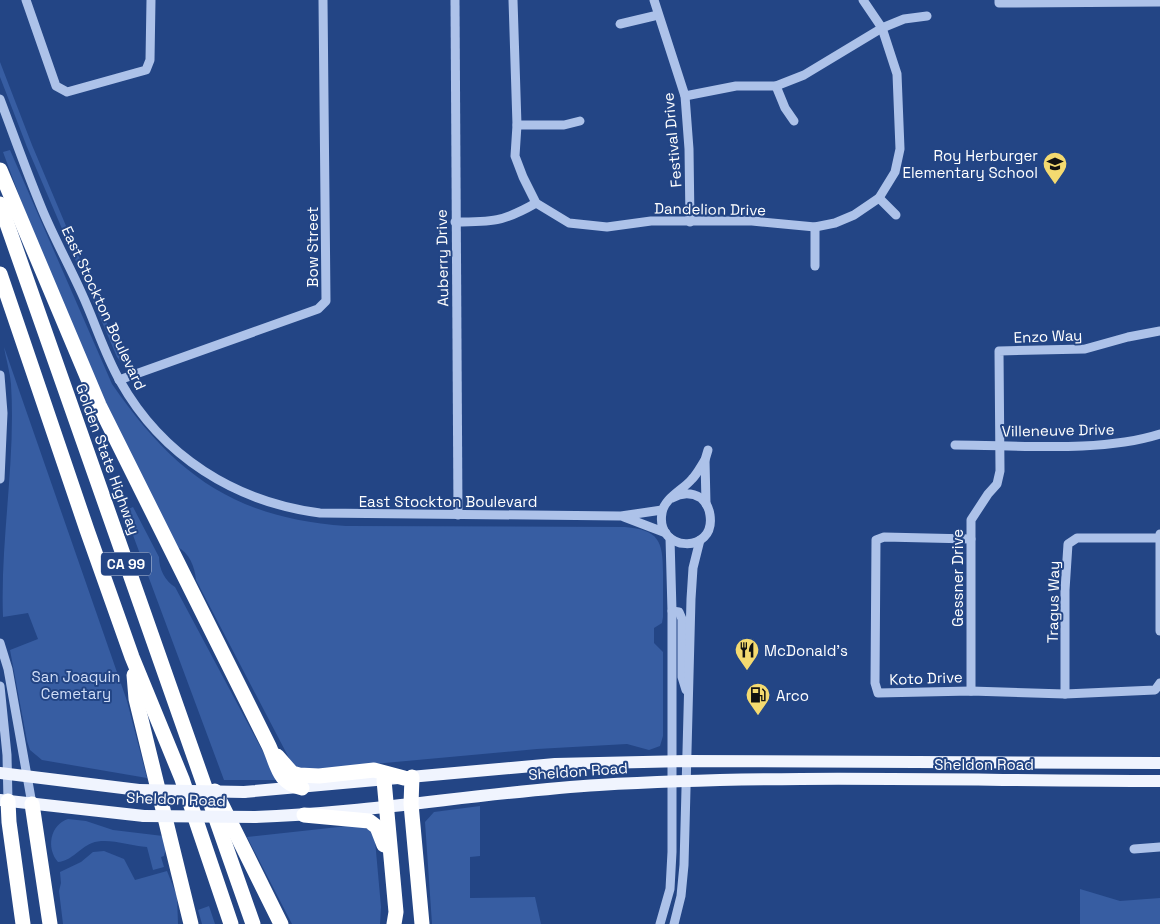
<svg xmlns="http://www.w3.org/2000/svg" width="1160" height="924" font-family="'Space Grotesk',sans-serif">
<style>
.green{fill:#375da2}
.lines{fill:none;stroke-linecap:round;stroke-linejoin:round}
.minor{stroke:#adc2e9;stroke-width:9}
.major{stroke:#f0f4fe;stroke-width:12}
.highway{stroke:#fff;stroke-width:15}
.major-bridge{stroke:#f0f4fe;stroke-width:12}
.labels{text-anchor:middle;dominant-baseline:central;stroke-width:4;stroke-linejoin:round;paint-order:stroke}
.shield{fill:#234585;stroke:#bdc7da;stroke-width:1}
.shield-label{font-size:14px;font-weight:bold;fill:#fff}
.street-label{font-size:15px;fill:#fff;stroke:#234585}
.poi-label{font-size:15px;fill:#fff;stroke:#234585;text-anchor:start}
.park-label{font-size:15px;fill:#d1def7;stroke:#234585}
</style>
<rect width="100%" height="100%" fill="#234585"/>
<g class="green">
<polygon points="0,62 32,145 122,359 133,364 121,362 117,357 27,147 0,77"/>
<path d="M10,150L112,384C174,474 234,518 346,526L625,527C659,530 663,541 663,573C663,588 663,602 663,617L662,623L654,628V643L663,652V736L660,746L649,750L627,744L537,749L308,770L296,768L290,760L196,580C195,567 189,552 177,547L119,436L51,282L3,152Z"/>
<path d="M4,347L127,701L147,778L42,760L30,750L27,741L10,650L38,639L28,613L3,617C0,540 16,462 11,384C10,372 6,359 4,347Z"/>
<path d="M133,507L159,557C159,569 165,581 175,587L277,778L276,780H224L124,511Z"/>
<polygon points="480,806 480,856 470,857 470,898 535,897 541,924 432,924 425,822 434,812"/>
<path d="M68,819L86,821L113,830L163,836L166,848L164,856L161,857L164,867L153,870L147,847C130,846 107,837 92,843C79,848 72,861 58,862C46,848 50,825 68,819Z"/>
<polygon points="357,825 372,831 375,840 381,907 380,924 292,924 247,837"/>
<polygon points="104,851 124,859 135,880 167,871 177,896 178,924 63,924 59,891 61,883 60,872 81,862 93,852"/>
<polygon points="1080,889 1120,901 1160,898 1160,924 1080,924"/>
<polygon points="209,906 215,924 202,924 198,910"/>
</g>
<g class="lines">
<g class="minor">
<polyline points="26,0 56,86 67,92 146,70 150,60 151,0"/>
<polyline points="455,0 458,515"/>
<polyline points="513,0 517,125 515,156 523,177 536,203 569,223 607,227 651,221 752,221 815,227 835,223 854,215 879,198 895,172 900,149 897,74 882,28 863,0"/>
<polyline points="654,0 685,96 689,149 690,222"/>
<polyline points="999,0 999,3 1160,2"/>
<polyline points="620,24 658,15"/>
<polyline points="776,86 785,108 794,121"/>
<polyline points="685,96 736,86 776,86 804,75 882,28 904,19 927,16"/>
<path d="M0,99C14,136 27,173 42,209C54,238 69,265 82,294C95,322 104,353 120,381C162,456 235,502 320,513L621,516L662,510"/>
<polyline points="517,125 564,125 580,121"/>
<polyline points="879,198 896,215"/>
<path d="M455,222C492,222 503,222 536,203"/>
<polyline points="815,227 815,266"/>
<polyline points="0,375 3,413 0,479"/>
<polyline points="119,380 318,309 326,301 323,0"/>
<path d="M955,445C1018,445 1100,453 1160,434"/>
<path d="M672,498C681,493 691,492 701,498C706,502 709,508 710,515C716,555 655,552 662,513C664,498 683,490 692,479C697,474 701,466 705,460"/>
<polyline points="706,504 705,460 708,450"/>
<polyline points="624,517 666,533"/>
<polyline points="1160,534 1160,631"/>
<polyline points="971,539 884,537 876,540 875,683 878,693 971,691 1065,694 1155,690 1160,683"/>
<polyline points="672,611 679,612 682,619 682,677 686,690"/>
<polyline points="0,643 8,669 32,804"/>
<polyline points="0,686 7,755 8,801"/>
<polyline points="971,691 971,520 988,494 997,484 1000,471 999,351 1085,349 1128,337 1160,331"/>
<polyline points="1065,694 1065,590 1068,544 1077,538 1159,538"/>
<polyline points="1134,849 1160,847"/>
<polyline points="660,924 670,889 672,852 672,611 670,538"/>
<polyline points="674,924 681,896 684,865 691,599 693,568 700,540"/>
</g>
<g class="major">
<polyline points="0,773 139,790"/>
<polyline points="244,792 555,764 687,761 1160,763"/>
<polyline points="0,800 144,816"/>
<path d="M255,817C370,813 484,792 599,785C786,774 973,781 1160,781"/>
</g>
<g class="highway">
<path d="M0,170L99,405L269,746C278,766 278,783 302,788"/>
<polyline points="0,204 253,924"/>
<polyline points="0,274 87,530 132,657 182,779 231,924"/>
<polyline points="134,675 136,699 191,924"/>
<polyline points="277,756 292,773 299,775 319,776 374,770 404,778"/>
<polyline points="412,777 411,804 422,924"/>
<polyline points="384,780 396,912 394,924"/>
<polyline points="215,791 281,924"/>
<polyline points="8,801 9,822 23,924"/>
<polyline points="32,804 50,924"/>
<polyline points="304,815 369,821 377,827 384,845"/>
</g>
<g class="major-bridge">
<polyline points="139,790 244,792"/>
<polyline points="144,816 255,817"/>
</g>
</g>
<defs>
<symbol id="school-pin" viewBox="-11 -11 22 30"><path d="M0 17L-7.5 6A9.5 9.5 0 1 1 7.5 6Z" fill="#f4da70" stroke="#234585"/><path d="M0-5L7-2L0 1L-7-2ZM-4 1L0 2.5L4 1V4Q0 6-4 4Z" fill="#111"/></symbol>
<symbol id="restaurant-pin" viewBox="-11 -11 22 30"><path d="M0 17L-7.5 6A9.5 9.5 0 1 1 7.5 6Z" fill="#f4da70" stroke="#234585"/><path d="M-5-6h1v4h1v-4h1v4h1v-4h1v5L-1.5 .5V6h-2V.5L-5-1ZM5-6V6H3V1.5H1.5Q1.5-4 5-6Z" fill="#111"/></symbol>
<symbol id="fuel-pin" viewBox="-11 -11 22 30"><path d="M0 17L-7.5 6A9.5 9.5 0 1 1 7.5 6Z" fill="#f4da70" stroke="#234585"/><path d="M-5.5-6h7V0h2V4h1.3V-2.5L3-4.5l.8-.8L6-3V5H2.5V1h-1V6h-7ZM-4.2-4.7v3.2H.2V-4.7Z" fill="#111"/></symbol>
</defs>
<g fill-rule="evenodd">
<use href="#school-pin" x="1041" y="150" width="28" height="38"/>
<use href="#restaurant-pin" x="733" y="636" width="28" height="38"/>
<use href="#fuel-pin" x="744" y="681" width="28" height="38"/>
</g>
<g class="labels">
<rect class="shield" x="101" y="552.5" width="50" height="23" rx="4"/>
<g class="shield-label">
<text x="126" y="564">CA 99</text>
</g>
<g class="street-label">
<text transform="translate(672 140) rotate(-95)">Festival Drive</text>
<text transform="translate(710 209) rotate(1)">Dandelion Drive</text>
<text transform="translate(312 247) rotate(-90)">Bow Street</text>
<text transform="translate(442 258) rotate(-91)">Auberry Drive</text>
<text transform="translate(104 308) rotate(65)">East Stockton Boulevard</text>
<text transform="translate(1048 336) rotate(-2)">Enzo Way</text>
<text transform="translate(1058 430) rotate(-1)">Villeneuve Drive</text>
<text transform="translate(108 459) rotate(70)">Golden State Highway</text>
<text x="448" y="501">East Stockton Boulevard</text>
<text transform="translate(957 578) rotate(-90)">Gessner Drive</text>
<text transform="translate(1053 602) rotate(-89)">Tragus Way</text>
<text transform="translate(926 678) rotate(-2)">Koto Drive</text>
<text x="984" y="764">Sheldon Road</text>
<text transform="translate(578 771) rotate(-4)">Sheldon Road</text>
<text transform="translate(176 799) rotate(2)">Sheldon Road</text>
</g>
<g class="poi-label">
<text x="1038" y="155" text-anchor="end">Roy Herburger<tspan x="1038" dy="17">Elementary School</tspan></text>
<text x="764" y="650">McDonald's</text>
<text x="776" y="695">Arco</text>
</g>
<g class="park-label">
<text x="76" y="676">San Joaquin<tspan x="76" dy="17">Cemetary</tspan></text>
</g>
</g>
</svg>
